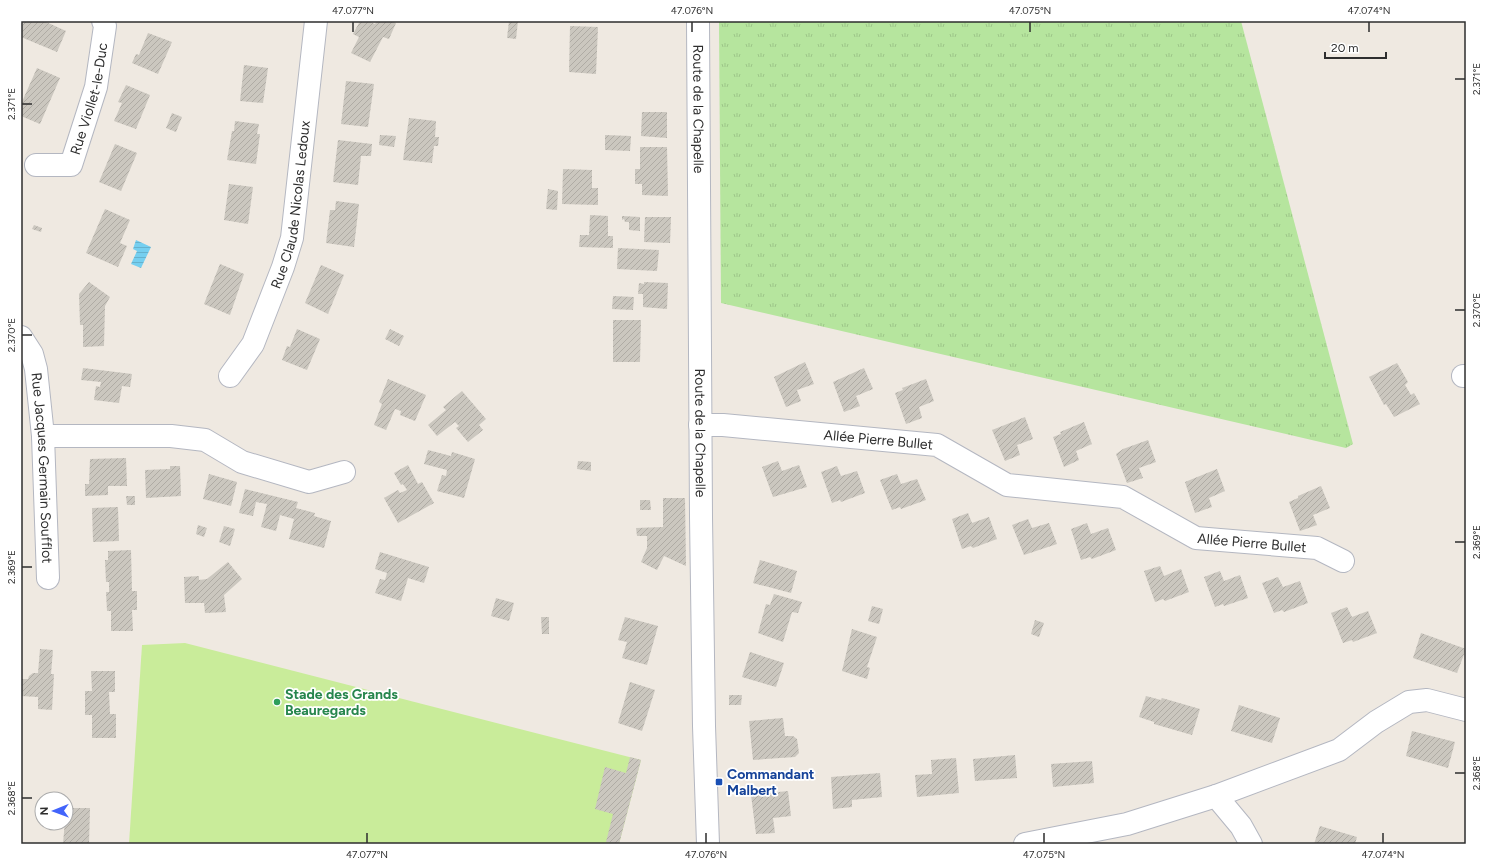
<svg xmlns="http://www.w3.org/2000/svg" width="1487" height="865" font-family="Figtree,sans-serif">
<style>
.grass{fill:url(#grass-tufts)}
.pitch{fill:#c9ec9a}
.water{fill:url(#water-rules)}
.building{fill:url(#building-hatch)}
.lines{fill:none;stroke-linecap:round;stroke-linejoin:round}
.minor-casing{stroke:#b4b7c1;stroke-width:24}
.secondary-casing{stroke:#b4b7c1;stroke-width:24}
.minor{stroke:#fff;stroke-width:22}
.secondary{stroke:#fff;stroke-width:22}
.ticks{fill:none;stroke:#2e2e2e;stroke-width:1.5}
.leisure-dot{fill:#2e9e5b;stroke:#fff;stroke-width:1.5}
.transit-dot{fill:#1a4fb4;stroke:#fff;stroke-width:1.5}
.labels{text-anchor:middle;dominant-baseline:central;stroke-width:3.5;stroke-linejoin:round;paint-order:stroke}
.street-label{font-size:14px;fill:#2e2e2e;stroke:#fff}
.leisure-label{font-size:14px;font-weight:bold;fill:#27864d;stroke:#fff;text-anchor:start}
.transit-label{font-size:14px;font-weight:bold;fill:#164399;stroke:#fff;text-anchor:start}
.neatline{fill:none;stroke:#2e2e2e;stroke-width:1.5}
.ticks-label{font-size:10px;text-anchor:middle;fill:#2e2e2e}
</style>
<defs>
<pattern id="grass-tufts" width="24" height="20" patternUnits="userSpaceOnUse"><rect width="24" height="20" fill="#b6e59e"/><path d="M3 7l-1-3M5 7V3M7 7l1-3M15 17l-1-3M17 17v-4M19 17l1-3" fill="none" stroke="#9dc588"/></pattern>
<pattern id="water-rules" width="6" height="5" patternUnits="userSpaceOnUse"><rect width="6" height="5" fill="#75cff0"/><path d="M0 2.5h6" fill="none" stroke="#66b2ce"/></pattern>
<pattern id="building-hatch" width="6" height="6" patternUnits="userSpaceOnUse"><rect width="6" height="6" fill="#cbc7bf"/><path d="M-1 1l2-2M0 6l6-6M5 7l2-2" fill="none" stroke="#afaba4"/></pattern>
</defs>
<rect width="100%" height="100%" fill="#efe9e1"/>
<polygon class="grass" points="719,21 1241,21 1353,444 1346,448 721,303"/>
<polygon class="pitch" points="185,643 641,760 619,844 129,844 142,645"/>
<polygon class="water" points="136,240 151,247 141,268 131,264 137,251 133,249"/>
<g class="building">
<polygon points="24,21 44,21 66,31 57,52 21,37 21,29"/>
<polygon points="360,21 368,21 375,24 377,21 391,21 396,23 389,39 383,37 370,62 351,53 359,37 353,34"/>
<polygon points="509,21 518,21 516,39 507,38"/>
<polygon points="570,26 598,27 596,74 569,72"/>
<polygon points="148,33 172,42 158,74 132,63 136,54 139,55"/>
<polygon points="244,65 268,68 263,103 240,101"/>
<polygon points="37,68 60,78 40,124 21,116 21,104"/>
<polygon points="346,81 374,84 368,127 341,124"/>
<polygon points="126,85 150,95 136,129 114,121 122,103 118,102"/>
<polygon points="642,112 667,112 667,138 641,136"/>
<polygon points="172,113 182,117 176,132 166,128"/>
<polygon points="409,118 436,121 435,137 439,137 438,146 434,146 432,163 403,160"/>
<polygon points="235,121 259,124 257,134 260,134 256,164 227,160 232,131 234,131"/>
<polygon points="380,135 396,136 394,147 379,145"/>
<polygon points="605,135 631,136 630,151 605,150"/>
<polygon points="338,140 372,144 371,156 361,156 358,185 333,182"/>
<polygon points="115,144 137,153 121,191 99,182"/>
<polygon points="640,147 667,147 668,196 642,195 642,184 635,184 635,169 640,169"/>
<polygon points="563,169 592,170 592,188 598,188 598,205 562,204"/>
<polygon points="229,184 253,187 248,224 224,220"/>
<polygon points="548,189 558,191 557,210 546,209"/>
<polygon points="336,201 359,204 354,247 326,243 330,210 335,210"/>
<polygon points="105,209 130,220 120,243 127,246 118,267 86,253"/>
<polygon points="590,215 608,216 608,236 613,236 613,248 579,247 580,235 589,235"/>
<polygon points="622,216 640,217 640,231 629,230 629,222 625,222 624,219 622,220"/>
<polygon points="645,217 671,217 670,243 644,242"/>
<polygon points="34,225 42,228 41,232 32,229"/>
<polygon points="618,248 659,250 657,271 617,269"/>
<polygon points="220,264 244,274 230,315 204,304"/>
<polygon points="321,265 344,275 328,314 305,303"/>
<polygon points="89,282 110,297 105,306 104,346 83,347 83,325 80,325 79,294"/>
<polygon points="644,282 668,283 667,309 643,307 643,294 638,294 639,283 644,284"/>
<polygon points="613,296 634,297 633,310 612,309"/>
<polygon points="613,320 641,320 640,362 613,362"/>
<polygon points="297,329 320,339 307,370 282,360 287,346 290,347"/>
<polygon points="390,329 404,336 399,346 385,339"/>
<polygon points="805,362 814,384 797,390 801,401 786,407 774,377"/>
<polygon points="1397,363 1408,382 1405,385 1411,395 1414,393 1420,404 1394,417 1386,404 1384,405 1369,377"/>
<polygon points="83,368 132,374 130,387 122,386 119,403 94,400 96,386 100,387 101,382 81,380"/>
<polygon points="864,368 873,389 856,396 860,406 844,412 833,382"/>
<polygon points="388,379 426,395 415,421 400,415 401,411 395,409 386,430 374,425 382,404 379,402"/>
<polygon points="926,379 934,401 919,407 922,418 906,424 895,393 903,390 902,388"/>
<polygon points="462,391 486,419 479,425 483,430 468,442 456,428 459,426 455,422 437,436 428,425 446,410 443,407"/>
<polygon points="1025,417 1033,439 1017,445 1020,455 1005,461 992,430"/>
<polygon points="1084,422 1092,444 1076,451 1079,460 1064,467 1053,437 1061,434 1060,432"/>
<polygon points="1148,440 1156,462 1139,468 1143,478 1127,483 1116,454 1123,449"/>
<polygon points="428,450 451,456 452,452 475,459 464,498 437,491 442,475 446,476 447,470 424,464"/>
<polygon points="126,458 127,486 108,486 108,495 85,496 85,484 89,484 90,459"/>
<polygon points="578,461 591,462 591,471 577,469"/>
<polygon points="778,461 782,471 799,465 807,487 773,497 762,467"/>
<polygon points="408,465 418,484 422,482 434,503 398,523 384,498 398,490 400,493 407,490 403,484 401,485 394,473"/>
<polygon points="170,466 180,466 181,496 146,498 145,470 170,469"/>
<polygon points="837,466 841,476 857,471 865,493 841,502 840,500 832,503 821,472"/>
<polygon points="1217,469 1225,491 1209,498 1212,507 1195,513 1185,482"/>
<polygon points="209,474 237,482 231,506 203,499"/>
<polygon points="897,474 901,484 917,479 926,500 901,509 900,507 892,510 880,480"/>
<polygon points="1321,486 1330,508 1313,515 1317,525 1300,531 1289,502 1298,498 1298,496"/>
<polygon points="245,489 298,502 296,508 315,513 314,516 331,521 324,548 289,539 294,519 280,515 276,531 261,527 267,504 256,502 253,516 239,513"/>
<polygon points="126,496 135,496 135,505 127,505"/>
<polygon points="663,498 685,498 686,566 664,556 657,570 641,562 647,548 647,536 637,536 636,528 663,527"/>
<polygon points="640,500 650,500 651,510 640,510"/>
<polygon points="118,507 119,541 93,542 92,508"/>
<polygon points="968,513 972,523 989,517 997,539 973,548 971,546 962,549 952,519"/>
<polygon points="1028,519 1032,528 1049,523 1057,544 1024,555 1012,525"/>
<polygon points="1087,523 1091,534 1108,528 1116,550 1092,559 1090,557 1081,560 1071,529"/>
<polygon points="198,525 207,528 204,537 196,534"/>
<polygon points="224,526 235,529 230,546 219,542"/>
<polygon points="131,550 132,591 137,591 137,610 132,610 133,631 111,631 111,611 107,611 106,592 109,592 109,582 106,582 105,560 108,560 108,551"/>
<polygon points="380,552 429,567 424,583 408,578 401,601 375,593 380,579 385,580 387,573 375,569"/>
<polygon points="760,560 797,571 791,593 753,583"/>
<polygon points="228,562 242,579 224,595 226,612 205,613 204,603 185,603 184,577 199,576 199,580 207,579"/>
<polygon points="1160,566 1164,576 1181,569 1189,592 1165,601 1163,599 1155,602 1144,571"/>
<polygon points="1220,571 1224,581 1240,575 1248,598 1224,606 1223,604 1215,607 1204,577"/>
<polygon points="1278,577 1283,587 1300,581 1308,603 1284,612 1282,610 1274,613 1262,583"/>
<polygon points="774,594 802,602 798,613 792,612 783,642 758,633 766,604 770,605"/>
<polygon points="496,598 514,603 509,621 491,616"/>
<polygon points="872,606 883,609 879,624 868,621"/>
<polygon points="1347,607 1352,617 1368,611 1377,633 1353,642 1352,640 1343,643 1331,613"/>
<polygon points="541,617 549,617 549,634 542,634"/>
<polygon points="625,617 658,626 647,665 622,658 627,642 618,640"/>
<polygon points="1035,620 1044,623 1039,637 1031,634"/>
<polygon points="852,629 877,637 867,667 870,668 867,679 842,671"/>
<polygon points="1421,633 1466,649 1457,673 1413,658"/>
<polygon points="40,649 53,650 51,674 54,674 52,710 38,709 38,697 21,696 21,679 28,679 29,676 33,673 38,673"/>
<polygon points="750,652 784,663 776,687 742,677"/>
<polygon points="91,671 115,671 115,692 109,692 110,714 116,714 116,738 92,738 92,715 85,715 85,691 92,691"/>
<polygon points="630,682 655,690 642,731 618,723"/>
<polygon points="729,695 742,695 741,705 729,705"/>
<polygon points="1146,696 1161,700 1162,698 1200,709 1192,735 1154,724 1154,722 1139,717"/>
<polygon points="1239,705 1280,718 1272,743 1231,731"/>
<polygon points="783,718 785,736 793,736 797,739 799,753 795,757 753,760 749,721"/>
<polygon points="1412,731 1455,742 1448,768 1406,756"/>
<polygon points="1015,755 1017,778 975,781 973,759"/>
<polygon points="630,757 641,760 619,844 606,842 613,814 595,809 605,767 626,773"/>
<polygon points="956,758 959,793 917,797 915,775 932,774 931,760"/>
<polygon points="1092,761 1094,783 1053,787 1051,764"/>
<polygon points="880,773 882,797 852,800 852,807 833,809 831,777"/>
<polygon points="788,791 791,816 773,818 775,833 756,834 751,795"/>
<polygon points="66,808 90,808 89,844 63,844"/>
<polygon points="1320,826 1357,837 1355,844 1314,844"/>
</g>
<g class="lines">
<defs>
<g id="minor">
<path id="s1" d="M36,165H71L96,87L105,26L103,21"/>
<path id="s2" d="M21,337L32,354L36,369L43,436L48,578"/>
<path id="s3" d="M230,376L253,344L283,267L292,238L316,21"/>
<polyline points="1463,376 1466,376"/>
<path id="s4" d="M700,425H723L937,445L1007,485L1123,497L1196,538L1317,548L1343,561"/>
<polyline points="43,436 171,436 205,440 242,462 309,482 344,472"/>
<polyline points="1216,796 1339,750 1376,722 1409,702 1427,700 1466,710"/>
<polyline points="1025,844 1127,824 1216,796 1241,826 1251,844"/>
</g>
<g id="secondary">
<path id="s5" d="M698,21L701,517L704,726L708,844"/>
</g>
</defs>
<use href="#minor" class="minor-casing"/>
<use href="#secondary" class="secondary-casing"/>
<use href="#minor" class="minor"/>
<use href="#secondary" class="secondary"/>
</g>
<path class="ticks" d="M353,22V32M692,22V32M1030,22V32M1369,22V32M1455,79H1465M22,104H32M1455,310H1465M22,335H32M1455,542H1465M22,567H32M1455,773H1465M22,798H32M367,833V843M706,833V843M1044,833V843M1383,833V843"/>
<circle class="leisure-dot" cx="277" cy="702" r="4"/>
<rect class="transit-dot" x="715" y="778" width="8" height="8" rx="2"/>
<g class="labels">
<g class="street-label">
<text stroke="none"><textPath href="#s1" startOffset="104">Rue Viollet-le-Duc</textPath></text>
<text stroke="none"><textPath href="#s5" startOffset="88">Route de la Chapelle</textPath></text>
<text stroke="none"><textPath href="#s3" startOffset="185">Rue Claude Nicolas Ledoux</textPath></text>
<text stroke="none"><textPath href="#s5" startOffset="412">Route de la Chapelle</textPath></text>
<text stroke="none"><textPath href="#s4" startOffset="179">Allée Pierre Bullet</textPath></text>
<text stroke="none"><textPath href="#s2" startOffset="135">Rue Jacques Germain Soufflot</textPath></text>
<text stroke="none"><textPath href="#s4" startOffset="575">Allée Pierre Bullet</textPath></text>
</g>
<g class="leisure-label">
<text x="285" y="694">Stade des Grands<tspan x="285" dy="16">Beauregards</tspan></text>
</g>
<g class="transit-label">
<text x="727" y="774">Commandant<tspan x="727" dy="16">Malbert</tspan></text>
</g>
</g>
<rect width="1487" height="865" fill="none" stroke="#ffffff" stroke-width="44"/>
<g transform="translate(54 811) rotate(269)"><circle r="19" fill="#ffffff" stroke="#ababab"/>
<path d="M0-3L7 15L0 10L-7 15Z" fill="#4264fb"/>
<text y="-6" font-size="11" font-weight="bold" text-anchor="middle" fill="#2e2e2e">N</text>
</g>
<path d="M1325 52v6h61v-6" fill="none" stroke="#2e2e2e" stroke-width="2"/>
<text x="1331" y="52" font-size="12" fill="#2e2e2e" stroke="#ffffff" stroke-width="3" paint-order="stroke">20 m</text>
<rect x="22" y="22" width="1443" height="821" class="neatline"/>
<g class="ticks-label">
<text x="353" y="14">47.077°N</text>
<text x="692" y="14">47.076°N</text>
<text x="1030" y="14">47.075°N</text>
<text x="1369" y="14">47.074°N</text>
<text transform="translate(1476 79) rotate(-90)" y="4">2.371°E</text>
<text transform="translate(11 104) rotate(-90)" y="4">2.371°E</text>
<text transform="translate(1476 310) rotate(-90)" y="4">2.370°E</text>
<text transform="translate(11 335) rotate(-90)" y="4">2.370°E</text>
<text transform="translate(1476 542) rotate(-90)" y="4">2.369°E</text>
<text transform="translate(11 567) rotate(-90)" y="4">2.369°E</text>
<text transform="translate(1476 773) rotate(-90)" y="4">2.368°E</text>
<text transform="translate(11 798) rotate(-90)" y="4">2.368°E</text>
<text x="367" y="858">47.077°N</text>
<text x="706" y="858">47.076°N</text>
<text x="1044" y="858">47.075°N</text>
<text x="1383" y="858">47.074°N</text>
</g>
</svg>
